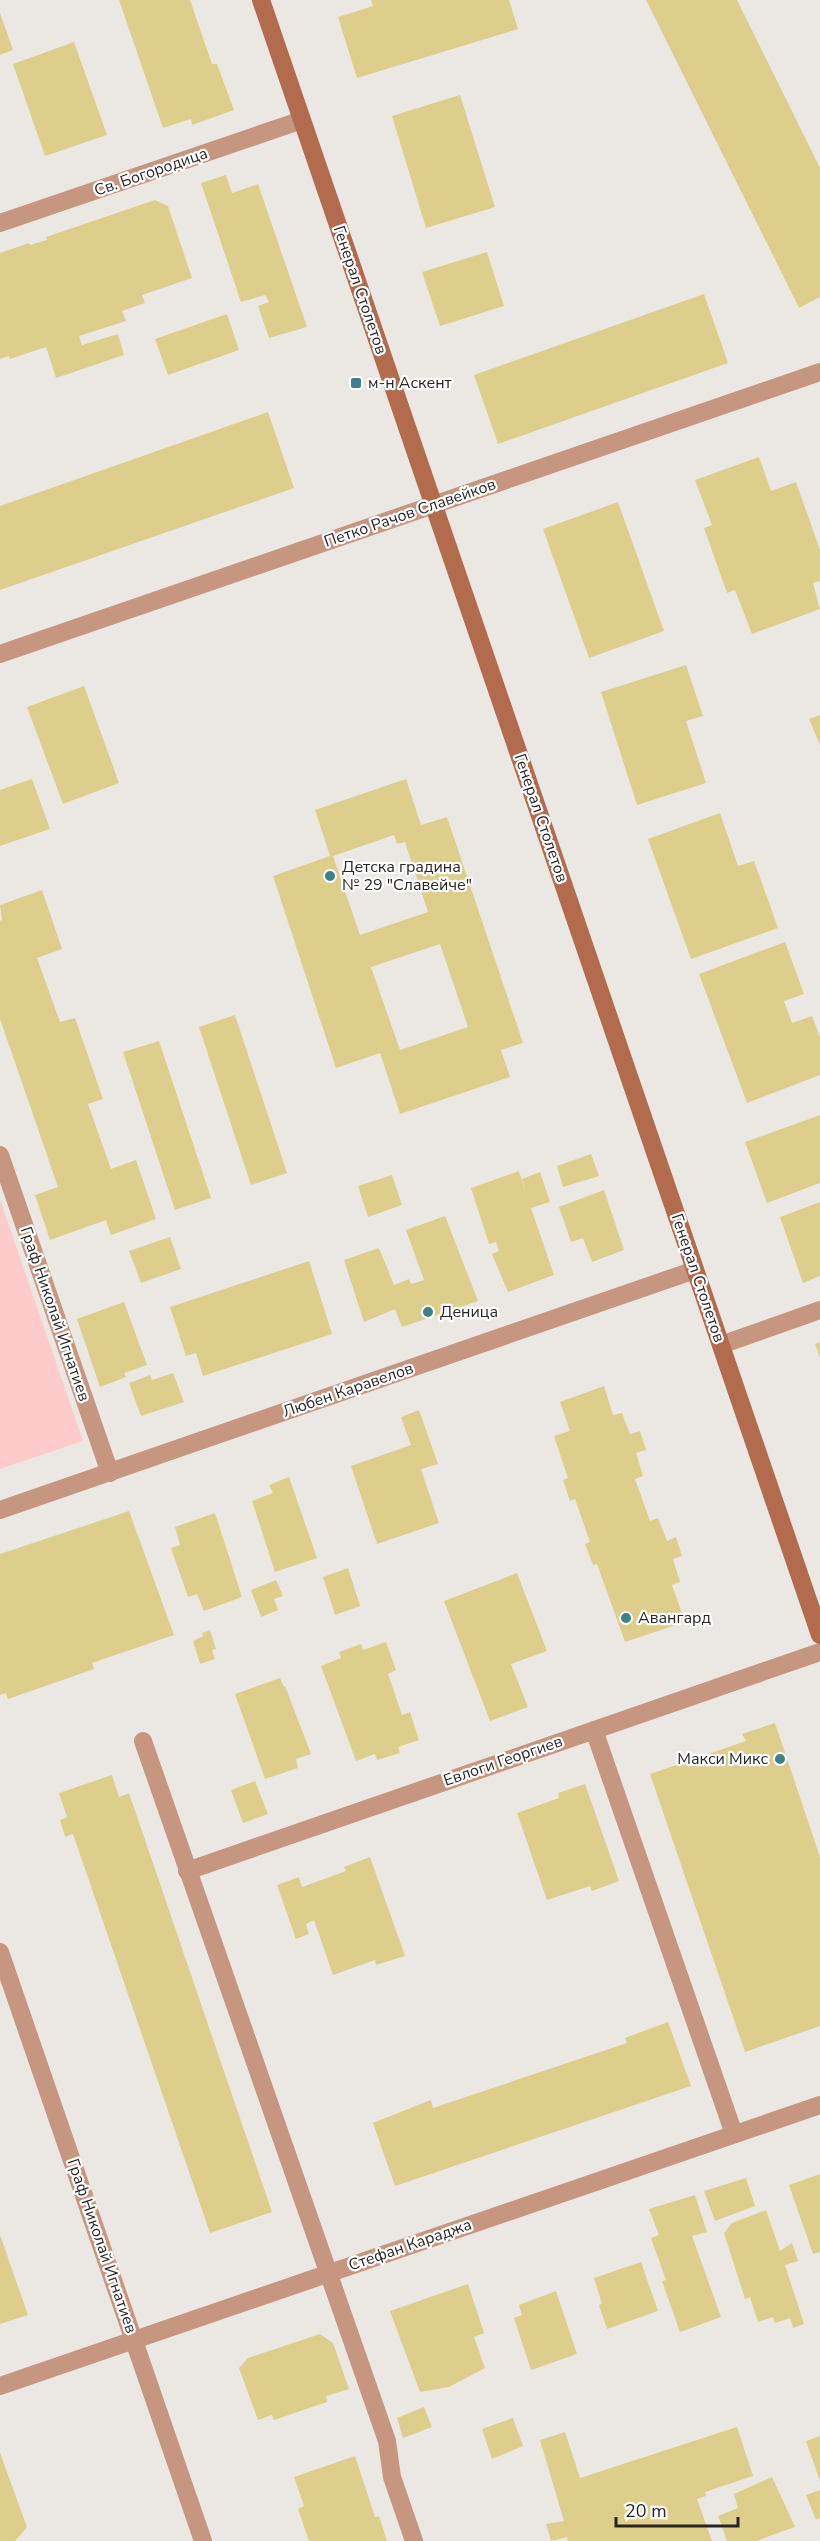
<svg xmlns="http://www.w3.org/2000/svg" width="820" height="2541" font-family="'Nunito Sans',sans-serif">
<style>
.green{fill:#fecbcb}
.building{fill:#dece8c;fill-rule:evenodd}
.lines{fill:none;stroke-linecap:round;stroke-linejoin:round}
.lane{stroke:#c79681;stroke-width:18}
.street{stroke:#c79681;stroke-width:18}
.secondary{stroke:#b26c4d;stroke-width:18}
.poi-dot{fill:#3b8388;stroke:#fff;stroke-width:2}
.labels{text-anchor:middle;dominant-baseline:central;stroke-width:4.5;stroke-linejoin:round;paint-order:stroke}
.street-label{font-size:16px;fill:#282625;stroke:#fff}
.poi-label{font-size:16px;fill:#282625;stroke:#fff;text-anchor:start}
</style>
<rect width="100%" height="100%" fill="#ebe8e4"/>
<polygon class="green" points="0,1199 83,1441 0,1469"/>
<g class="building">
<polygon points="119,0 190,0 212,64 217,64 234,110 192,125 191,119 163,128"/>
<polygon points="371,0 509,0 518,29 357,78 338,17 373,6"/>
<polygon points="646,0 737,0 820,168 820,297 799,308"/>
<polygon points="0,13 13,50 0,55"/>
<polygon points="74,42 107,135 45,156 13,64"/>
<polygon points="460,95 495,207 426,228 392,116"/>
<polygon points="226,175 232,193 258,184 307,327 269,338 258,306 269,302 265,295 241,302 201,183"/>
<polygon points="155,200 168,206 192,278 142,295 145,303 122,311 126,321 79,336 82,345 118,334 124,355 56,378 46,347 10,359 9,356 0,359 0,253 29,243 30,245 47,240 46,237"/>
<polygon points="487,252 504,306 440,326 422,272"/>
<polygon points="704,294 728,363 498,444 474,375"/>
<polygon points="227,314 239,350 168,375 155,339"/>
<polygon points="268,412 294,488 0,590 0,506"/>
<polygon points="759,457 771,491 796,482 820,550 820,581 813,583 820,609 752,634 735,590 727,593 704,528 712,525 695,480"/>
<polygon points="618,502 664,631 589,658 543,529"/>
<polygon points="686,665 703,716 686,721 706,783 637,805 601,692"/>
<polygon points="84,686 119,783 63,804 27,707"/>
<polygon points="820,715 820,745 809,719"/>
<polygon points="32,779 50,829 0,846 0,790"/>
<path d="M406,779L421,825L447,817L523,1043L501,1050L510,1077L400,1114L380,1053L336,1068L273,876L330,856L315,810ZM394,835L397,844L405,842L428,912L360,935L333,856ZM440,944L468,1027L400,1050L371,967Z"/>
<polygon points="720,813 738,866 754,861 778,928 691,959 648,839"/>
<polygon points="42,890 62,949 37,958 60,1022 75,1018 103,1099 88,1104 111,1169 136,1160 156,1219 111,1235 106,1220 50,1240 35,1195 58,1187 0,1019 0,921 2,920 0,905"/>
<polygon points="785,942 804,994 784,1001 792,1023 812,1016 820,1037 820,1075 747,1103 699,974"/>
<polygon points="235,1015 287,1173 251,1185 199,1027"/>
<polygon points="159,1041 211,1198 175,1210 123,1052"/>
<polygon points="820,1115 820,1183 767,1203 745,1142"/>
<polygon points="591,1154 599,1176 563,1187 557,1166"/>
<polygon points="519,1171 527,1197 522,1179 540,1172 550,1202 531,1208 554,1275 508,1292 492,1254 499,1251 496,1242 489,1244 471,1188"/>
<polygon points="392,1175 402,1205 368,1217 358,1186"/>
<polygon points="604,1190 624,1250 592,1262 583,1238 571,1242 559,1207"/>
<polygon points="820,1202 820,1276 803,1283 780,1217"/>
<polygon points="445,1216 478,1301 402,1327 395,1309 364,1322 344,1260 379,1248 394,1285 409,1279 411,1284 424,1280 406,1230"/>
<polygon points="170,1237 181,1269 141,1283 129,1251"/>
<polygon points="309,1261 332,1334 203,1376 196,1353 186,1356 170,1307"/>
<polygon points="124,1302 147,1365 124,1373 126,1377 100,1387 77,1319"/>
<polygon points="820,1342 820,1358 815,1344"/>
<polygon points="173,1373 184,1402 141,1416 129,1383 150,1375 152,1380"/>
<polygon points="604,1386 613,1415 622,1413 630,1434 640,1431 646,1450 636,1453 643,1476 635,1479 650,1521 658,1518 667,1541 676,1537 682,1556 673,1559 680,1582 672,1585 685,1622 625,1642 597,1564 593,1565 585,1544 590,1542 575,1499 570,1501 563,1480 568,1478 554,1436 570,1431 560,1402"/>
<polygon points="419,1410 438,1464 421,1469 439,1523 377,1544 351,1466 411,1445 401,1417"/>
<polygon points="289,1477 317,1558 275,1572 252,1501 273,1493 269,1485"/>
<polygon points="129,1511 174,1635 92,1663 94,1669 8,1699 6,1693 0,1695 0,1554"/>
<polygon points="215,1513 242,1597 204,1611 197,1594 188,1597 171,1548 180,1545 175,1527"/>
<polygon points="348,1568 360,1606 335,1615 323,1577"/>
<polygon points="517,1573 547,1651 511,1664 528,1707 490,1721 444,1601"/>
<polygon points="276,1580 283,1596 274,1599 278,1610 261,1617 251,1590"/>
<polygon points="210,1630 216,1649 212,1650 215,1659 200,1664 193,1641 203,1636 202,1633"/>
<polygon points="386,1642 396,1670 388,1674 402,1715 410,1712 419,1740 398,1747 400,1753 377,1760 375,1754 356,1761 321,1666 341,1658 339,1652 361,1644 363,1650"/>
<polygon points="280,1678 284,1687 285,1686 311,1754 296,1759 298,1768 265,1779 235,1694"/>
<polygon points="775,1723 820,1857 820,2026 745,2052 650,1774 746,1741 742,1734"/>
<polygon points="112,1775 119,1797 129,1793 272,2212 210,2233 73,1834 65,1837 60,1820 67,1817 59,1793"/>
<polygon points="255,1781 268,1814 243,1823 231,1790"/>
<polygon points="585,1784 619,1881 592,1891 590,1886 547,1900 517,1813 559,1798 558,1793"/>
<polygon points="370,1857 405,1956 376,1965 375,1960 333,1975 314,1920 306,1924 309,1934 296,1939 277,1885 299,1877 302,1887 346,1871 344,1867"/>
<polygon points="668,2022 691,2086 395,2186 373,2123 431,2100 433,2108 627,2043 625,2038"/>
<polygon points="820,2174 820,2252 813,2254 789,2185"/>
<polygon points="746,2178 755,2206 715,2221 704,2191"/>
<polygon points="695,2195 707,2232 692,2236 721,2317 680,2332 662,2281 666,2280 651,2238 659,2235 649,2209"/>
<polygon points="766,2210 780,2251 792,2243 798,2261 785,2265 804,2324 793,2328 790,2318 775,2323 773,2317 758,2322 750,2297 745,2299 724,2233 732,2223"/>
<polygon points="0,2235 28,2315 0,2324"/>
<polygon points="641,2262 658,2311 607,2329 599,2305 602,2304 594,2278"/>
<polygon points="468,2284 484,2333 474,2337 485,2368 449,2387 420,2392 390,2311"/>
<polygon points="556,2291 577,2354 531,2370 514,2318 522,2315 519,2305"/>
<polygon points="320,2334 333,2343 349,2389 326,2396 327,2402 274,2420 272,2415 258,2420 239,2368 248,2358"/>
<polygon points="424,2407 432,2427 403,2438 397,2418"/>
<polygon points="513,2418 523,2446 492,2459 482,2429"/>
<polygon points="737,2427 753,2476 705,2492 706,2496 697,2499 712,2541 568,2541 567,2537 551,2541 546,2524 564,2521 540,2440 565,2432 580,2478"/>
<polygon points="820,2436 820,2481 806,2441"/>
<polygon points="0,2453 27,2527 15,2541 0,2541"/>
<polygon points="355,2456 375,2517 379,2516 387,2541 309,2541 298,2509 304,2506 294,2477"/>
<polygon points="772,2477 795,2527 756,2541 727,2541 718,2516 738,2508 734,2494"/>
<polygon points="820,2490 820,2518 816,2520 806,2495"/>
</g>
<g class="lines">
<g class="lane">
<polyline points="594,1730 734,2134"/>
<polyline points="143,1741 387,2441 392,2477 414,2541"/>
</g>
<g class="street">
<polyline points="0,223 302,120"/>
<polyline points="0,654 820,372"/>
<polyline points="0,1155 110,1473"/>
<polyline points="721,1345 820,1310"/>
<polyline points="0,1510 695,1270"/>
<polyline points="187,1871 820,1652"/>
<polyline points="0,1952 203,2541"/>
<polyline points="0,2386 820,2105"/>
</g>
<polyline class="secondary" points="261,0 820,1635"/>
</g>
<g class="poi-dot">
<rect x="350" y="377" width="12" height="12" rx="3"/>
<circle cx="330" cy="876" r="6"/>
<circle cx="428" cy="1312" r="6"/>
<circle cx="626" cy="1618" r="6"/>
<circle cx="780" cy="1759" r="6"/>
</g>
<g class="labels">
<g class="street-label">
<text transform="translate(151 172) rotate(-19)">Св. Богородица</text>
<text transform="translate(360 290) rotate(71)">Генерал Столетов</text>
<text transform="translate(410 513) rotate(-19)">Петко Рачов Славейков</text>
<text transform="translate(541 818) rotate(71)">Генерал Столетов</text>
<text transform="translate(698 1278) rotate(71)">Генерал Столетов</text>
<text transform="translate(55 1314) rotate(71)">Граф Николай Игнатиев</text>
<text transform="translate(348 1390) rotate(-19)">Любен Каравелов</text>
<text transform="translate(503 1761) rotate(-19)">Евлоги Георгиев</text>
<text transform="translate(410 2245) rotate(-19)">Стефан Караджа</text>
<text transform="translate(102 2246) rotate(71)">Граф Николай Игнатиев</text>
</g>
<g class="poi-label">
<text x="368" y="383">м-н Аскент</text>
<text x="342" y="867">Детска градина<tspan x="342" dy="18">№ 29 "Славейче"</tspan></text>
<text x="440" y="1312">Деница</text>
<text x="638" y="1618">Авангард</text>
<text x="768" y="1759" text-anchor="end">Макси Микс</text>
</g>
</g>
<path d="M616 2517v9h122v-9" fill="none" stroke="#282625" stroke-width="3"/>
<text x="625" y="2517" font-size="18" fill="#282625" stroke="#ffffff" stroke-width="4.5" paint-order="stroke">20 m</text>
</svg>
